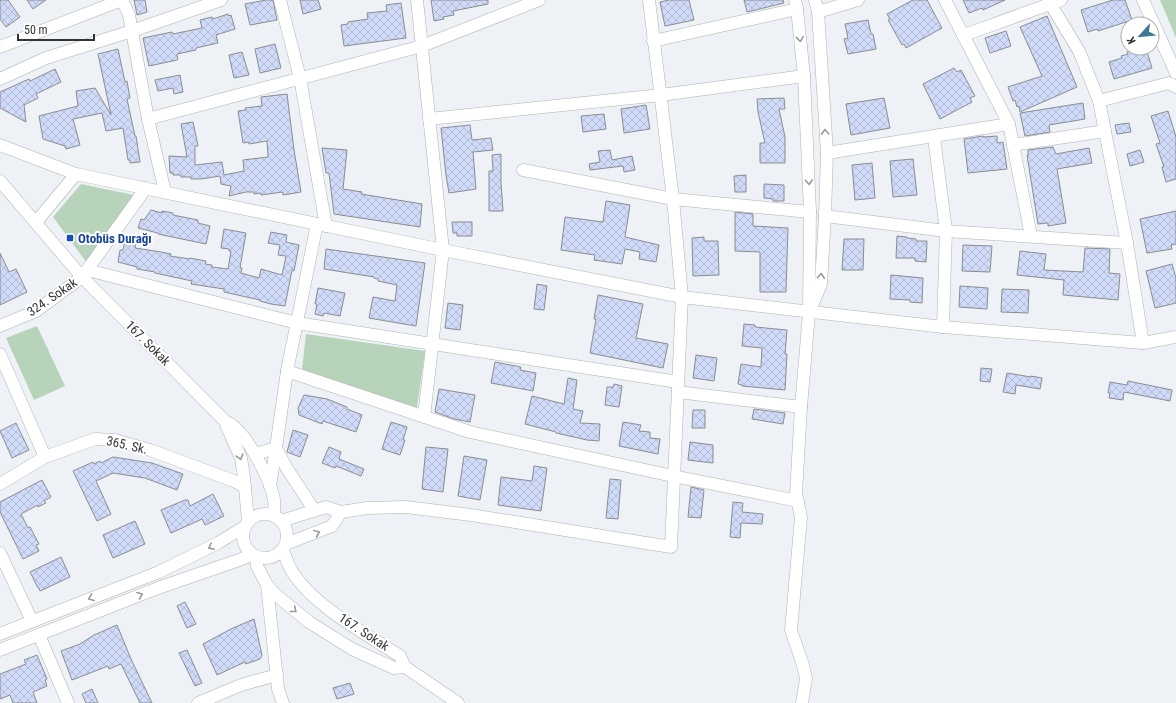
<svg xmlns="http://www.w3.org/2000/svg" width="1176" height="703" font-family="'Roboto Condensed',sans-serif">
<style>
.park{fill:#b7d4ba}
.building{fill:url(#building-cross-hatch);stroke:#8a8c92}
.lines{fill:none;stroke-linecap:round;stroke-linejoin:round}
.minor-casing{stroke:#afb1b7;stroke-width:13}
.minor{stroke:#fff;stroke-width:12}
.oneway{stroke:#999a9a}
.transit-dot{fill:#1a4fb4;stroke:#fff;stroke-width:1.5}
.labels{text-anchor:middle;dominant-baseline:central;stroke-width:4;stroke-linejoin:round;paint-order:stroke}
.transit-label{font-size:13px;font-weight:bold;fill:#164399;stroke:#fff;text-anchor:start}
.street-label{font-size:13px;fill:#333436;stroke:#fff}
</style>
<defs>
<pattern id="building-cross-hatch" width="8" height="8" patternUnits="userSpaceOnUse"><rect width="8" height="8" fill="#cfdbf8"/><path d="M0 0l8 8M0 8l8-8" fill="none" stroke="#b2bdd5"/></pattern>
</defs>
<rect width="100%" height="100%" fill="#eef1f6"/>
<g class="park">
<polygon points="1160,0 1176,0 1176,38"/>
<polygon points="81,184 134,195 87,263 53,217"/>
<polygon points="37,326 65,386 34,400 6,338"/>
<polygon points="306,334 425,351 417,408 302,370"/>
</g>
<g class="building">
<polygon points="0,0 8,0 20,17 6,27 0,19"/>
<polygon points="27,0 46,0 33,9"/>
<polygon points="134,0 145,0 147,12 137,15"/>
<polygon points="266,0 273,0 277,20 250,25 245,4"/>
<polygon points="300,0 318,0 321,9 303,14"/>
<polygon points="431,0 488,0 488,4 453,11 454,15 443,17 444,19 434,21"/>
<polygon points="669,0 689,0 694,20 665,26 660,2"/>
<polygon points="744,0 783,0 784,3 747,12"/>
<polygon points="913,0 927,0 942,28 906,48 904,44 902,45 888,20 890,19 887,14"/>
<polygon points="963,0 1005,0 983,10 982,8 969,13"/>
<polygon points="1113,0 1125,0 1132,20 1098,31 1097,29 1088,32 1081,10"/>
<polygon points="401,3 406,38 344,46 341,25 348,24 348,22 368,19 367,13 387,11 386,5"/>
<polygon points="228,14 228,16 231,15 235,29 216,35 218,43 196,48 196,50 177,54 178,59 177,60 149,66 143,38 172,32 173,34 202,28 200,20 212,17 213,19"/>
<polygon points="1047,16 1077,87 1020,112 1019,106 1017,107 1015,100 1013,101 1008,87 1042,76 1020,27"/>
<polygon points="868,20 871,34 873,34 876,49 848,54 844,39 848,38 845,24"/>
<polygon points="1006,31 1011,46 990,53 985,38"/>
<polygon points="275,44 281,68 260,73 255,49"/>
<polygon points="1141,48 1146,48 1152,68 1114,79 1109,62 1122,58 1121,56 1128,54 1127,52"/>
<polygon points="118,49 125,82 127,81 130,98 127,99 135,136 136,136 140,162 130,163 130,160 128,160 123,128 106,131 102,113 73,119 80,145 66,149 65,146 43,139 39,116 78,106 76,91 95,88 111,115 98,54"/>
<polygon points="242,52 249,75 234,78 229,55"/>
<polygon points="954,68 957,72 961,70 975,96 970,98 972,102 940,119 923,84"/>
<polygon points="55,69 61,82 36,94 38,98 24,105 26,122 0,108 0,92 29,79 30,81"/>
<polygon points="180,75 183,92 174,94 173,88 158,91 155,80"/>
<polygon points="287,94 294,150 301,192 283,195 283,192 261,195 261,193 254,194 254,192 246,192 229,196 231,186 221,184 220,176 201,179 191,179 191,177 181,177 181,175 173,175 173,173 170,173 169,156 187,157 181,124 193,122 198,146 195,146 195,165 222,162 224,175 244,171 243,160 268,157 267,141 249,144 249,142 243,143 238,111 246,110 245,108 262,106 261,97"/>
<polygon points="784,98 785,109 779,109 785,137 785,163 760,163 760,143 765,143 758,112 757,99"/>
<polygon points="884,98 890,128 851,135 846,104"/>
<polygon points="1083,103 1085,119 1049,125 1050,132 1025,136 1020,113"/>
<polygon points="646,105 650,129 624,133 621,109"/>
<polygon points="1168,111 1176,137 1176,179 1166,182 1162,167 1164,167 1156,144 1160,143 1151,116"/>
<polygon points="604,114 606,129 583,132 581,116"/>
<polygon points="1129,123 1131,132 1117,134 1115,125"/>
<polygon points="470,125 472,140 491,138 493,150 473,152 476,189 449,193 446,175 441,128"/>
<polygon points="983,136 983,137 997,136 997,143 1003,142 1007,169 968,173 964,139"/>
<polygon points="1053,147 1056,154 1089,148 1092,163 1057,169 1066,223 1048,226 1048,223 1038,224 1027,155 1028,155 1028,150"/>
<polygon points="322,148 347,150 343,189 362,192 361,194 422,204 420,227 334,214 329,173 326,173"/>
<polygon points="610,150 612,160 632,156 635,170 624,172 623,166 590,170 589,164 600,162 598,151"/>
<polygon points="1140,150 1144,162 1130,166 1127,154"/>
<polygon points="501,154 501,183 503,211 489,211 489,171 493,171 492,155"/>
<polygon points="913,159 917,195 893,197 890,161"/>
<polygon points="872,163 875,198 855,200 852,165"/>
<polygon points="746,175 746,192 735,192 734,176"/>
<polygon points="764,184 784,185 784,201 773,201 773,199 764,198"/>
<polygon points="606,201 630,205 625,237 659,245 656,262 639,259 640,252 625,249 622,264 594,260 595,255 561,250 565,217 603,222"/>
<polygon points="151,210 162,213 162,211 173,213 173,215 198,220 198,223 210,226 206,244 158,234 158,233 138,228 141,219 144,220"/>
<polygon points="1176,211 1176,244 1171,245 1172,249 1147,253 1140,219"/>
<polygon points="735,212 753,214 753,226 788,228 786,292 760,292 760,252 735,251"/>
<polygon points="452,222 472,222 472,236 457,236 457,233 453,233"/>
<polygon points="224,229 246,233 240,268 242,268 241,273 259,278 261,269 282,275 286,256 278,255 280,245 268,243 271,232 287,235 286,242 299,245 294,271 292,270 285,306 271,304 260,301 260,300 224,292 224,289 191,284 192,281 155,273 155,272 137,269 137,267 118,262 120,250 123,250 125,240 136,243 135,248 161,252 171,254 170,256 190,259 190,258 206,261 205,264 212,265 212,267 228,269 231,251 229,251 229,249 221,248"/>
<polygon points="897,236 907,237 907,238 916,239 916,241 927,241 926,262 915,261 915,258 896,258"/>
<polygon points="704,237 704,241 718,241 719,275 693,276 692,238"/>
<polygon points="844,239 864,239 863,270 842,270"/>
<polygon points="963,245 992,246 990,272 962,271"/>
<polygon points="1085,248 1110,249 1109,273 1120,274 1118,300 1063,295 1064,280 1017,275 1020,251 1046,254 1044,270 1083,272"/>
<polygon points="326,249 425,263 416,326 369,318 373,297 395,301 397,285 378,281 378,279 374,278 374,277 324,269"/>
<polygon points="0,253 9,272 16,269 27,292 0,305"/>
<polygon points="1172,264 1176,278 1176,303 1155,308 1146,271"/>
<polygon points="891,275 923,278 922,303 910,302 910,300 890,299"/>
<polygon points="537,284 547,286 544,310 534,309"/>
<polygon points="960,286 988,288 987,309 959,307"/>
<polygon points="318,288 345,293 340,316 324,313 323,316 315,314 317,304 315,304"/>
<polygon points="1002,289 1029,290 1028,313 1001,312"/>
<polygon points="598,295 643,304 636,338 668,344 663,368 590,353 596,319 594,319"/>
<polygon points="448,303 463,305 460,330 445,328"/>
<polygon points="744,324 755,325 755,327 787,330 785,354 787,354 785,390 742,386 742,385 738,384 741,364 761,367 762,348 742,346"/>
<polygon points="696,355 717,358 714,381 693,378"/>
<polygon points="495,362 521,367 520,370 536,373 533,391 491,383"/>
<polygon points="981,368 992,369 990,382 980,381"/>
<polygon points="1007,373 1031,377 1031,376 1042,378 1040,389 1016,385 1015,394 1003,392"/>
<polygon points="568,378 577,380 573,409 583,411 580,423 600,424 599,441 587,440 556,433 556,432 525,424 532,396 564,404"/>
<polygon points="1128,381 1172,390 1170,401 1124,392 1123,400 1109,398 1110,393 1108,393 1110,382 1127,385"/>
<polygon points="614,384 622,386 619,407 605,405 607,387 613,387"/>
<polygon points="439,389 475,395 470,422 454,419 435,412"/>
<polygon points="304,395 327,399 347,407 347,409 362,415 356,432 323,421 322,424 299,415 298,408"/>
<polygon points="754,409 785,413 783,424 752,419"/>
<polygon points="693,410 705,410 705,428 692,428"/>
<polygon points="391,422 407,427 403,440 405,440 400,455 382,449"/>
<polygon points="623,422 641,425 639,431 650,432 650,438 660,439 658,454 619,446"/>
<polygon points="16,423 29,450 12,458 0,431"/>
<polygon points="293,430 308,435 300,457 287,452"/>
<polygon points="690,442 713,445 713,463 688,460"/>
<polygon points="329,447 341,452 339,459 364,469 361,476 336,466 335,468 322,463"/>
<polygon points="426,447 448,449 443,492 422,489"/>
<polygon points="464,456 487,460 480,500 458,496"/>
<polygon points="113,457 152,463 183,474 177,490 145,478 113,473 96,481 111,514 97,521 73,471 93,462 94,464 100,461 101,463"/>
<polygon points="534,466 547,468 541,511 498,505 501,477 532,481"/>
<polygon points="610,479 621,480 618,519 606,518"/>
<polygon points="42,480 51,497 44,501 46,503 38,507 38,505 21,514 28,528 30,527 39,544 36,545 39,551 23,559 0,512 0,502"/>
<polygon points="691,487 704,490 701,518 688,517"/>
<polygon points="213,494 224,516 205,525 202,519 171,533 161,510 185,500 188,500 190,506"/>
<polygon points="733,502 743,503 742,512 763,514 762,524 741,523 740,538 730,537"/>
<polygon points="135,521 145,544 113,558 103,535"/>
<polygon points="61,557 70,577 40,591 39,588 38,588 30,572"/>
<polygon points="185,602 196,624 187,628 177,606"/>
<polygon points="254,619 262,655 260,659 246,664 245,662 217,675 203,644 231,629"/>
<polygon points="117,625 131,659 152,703 140,703 121,664 109,669 108,666 72,680 61,651 80,644 94,635"/>
<polygon points="187,650 202,683 195,686 179,653"/>
<polygon points="37,655 47,679 45,680 47,686 33,692 37,703 13,703 10,695 0,699 0,674 26,664 24,660"/>
<polygon points="350,683 354,694 337,699 333,688"/>
<polygon points="92,689 98,703 86,703 82,694"/>
</g>
<g class="lines">
<defs>
<g id="minor">
<polyline points="122,0 129,15 148,119 165,192"/>
<polyline points="280,0 300,78 326,226"/>
<polyline points="417,0 443,250 424,417"/>
<polyline points="795,0 797,9 804,76 810,212 809,313 801,407 796,494 801,517 791,630 803,665 806,679 802,703"/>
<polyline points="945,0 1009,124 1031,236"/>
<polyline points="1048,0 1079,51 1099,101 1127,243 1143,343"/>
<polyline points="1143,0 1176,73"/>
<polyline points="818,12 858,0"/>
<polyline points="964,35 1061,0"/>
<polyline points="653,41 797,9"/>
<polyline points="0,47 122,0"/>
<polyline points="0,79 46,58 132,31 221,0"/>
<polyline points="1099,101 1169,83 1176,87"/>
<polyline points="148,119 422,46 539,0"/>
<polyline points="429,119 661,95 804,76"/>
<polyline points="934,137 946,231 943,327"/>
<polyline points="0,145 76,174 443,250 682,297 943,327 1143,343 1176,337"/>
<polyline points="1013,145 1105,131"/>
<polyline points="827,153 1009,124"/>
<polyline points="523,170 673,199 810,212"/>
<path d="M0,181L82,277L226,422C245,428 271,481 274,500C275,505 274,510 274,515"/>
<polyline points="825,216 946,231 1127,243"/>
<polyline points="36,222 76,174"/>
<polyline points="87,270 297,323 678,382"/>
<polyline points="812,306 821,284 825,216 827,153 818,12 815,0"/>
<polyline points="0,326 36,311 82,277 146,188"/>
<polyline points="0,354 45,457"/>
<polyline points="287,371 470,432 673,476 798,501"/>
<polyline points="678,392 801,407"/>
<polyline points="226,422 227,427 241,458 244,477 248,521"/>
<polyline points="276,448 286,467 314,510"/>
<polyline points="255,454 276,448 287,371 317,224"/>
<polyline points="0,484 45,457 95,439 115,440 150,450 234,481 245,487"/>
<polyline points="270,486 276,448"/>
<circle cx="265" cy="536" r="22"/>
<polyline points="281,521 326,507 341,512 367,508 406,507 471,515 671,547 682,297 673,199 649,0"/>
<polyline points="286,544 332,526 341,512"/>
<path d="M283,550C286,558 288,566 293,573C316,608 365,633 400,656L405,667L458,703"/>
<polyline points="0,553 32,621"/>
<polyline points="256,557 257,566 267,585 276,595 309,622 352,649 394,668 405,667"/>
<polyline points="267,585 278,689 283,703"/>
<polyline points="0,634 159,572 218,543 244,527"/>
<polyline points="39,635 68,703"/>
<polyline points="0,650 158,588 239,560 251,555"/>
<polyline points="198,703 241,685 277,675"/>
</g>
</defs>
<use href="#minor" class="minor-casing"/>
<use href="#minor" class="minor"/>
</g>
<defs><path id="oneway-chevron" d="M-2-3.5L2.5 0L-2 3.5" fill="none" stroke-width="1.6" stroke-linecap="round" stroke-linejoin="round"/></defs>
<g class="oneway">
<use href="#oneway-chevron" transform="translate(800 39) rotate(84)"/>
<use href="#oneway-chevron" transform="translate(825 132) rotate(-93)"/>
<use href="#oneway-chevron" transform="translate(809 182) rotate(87)"/>
<use href="#oneway-chevron" transform="translate(821 276) rotate(-86)"/>
<use href="#oneway-chevron" transform="translate(240 457) rotate(74)"/>
<use href="#oneway-chevron" transform="translate(317 533) rotate(-23)"/>
<use href="#oneway-chevron" transform="translate(211 547) rotate(153)"/>
<use href="#oneway-chevron" transform="translate(140 595) rotate(-22)"/>
<use href="#oneway-chevron" transform="translate(91 598) rotate(159)"/>
<use href="#oneway-chevron" transform="translate(294 610) rotate(39)"/>
</g>
<rect class="transit-dot" x="66" y="234" width="8" height="8" rx="2"/>
<g class="labels">
<g class="transit-label">
<text x="78" y="238">Otobüs Durağı</text>
</g>
<g class="street-label">
<text transform="translate(52 297) rotate(-34)">324. Sokak</text>
<text transform="translate(148 343) rotate(45)">167. Sokak</text>
<text transform="translate(127 445) rotate(13)">365. Sk.</text>
<text transform="translate(364 632) rotate(33)">167. Sokak</text>
</g>
</g>
<g transform="translate(1140 36) rotate(243)"><circle r="19" fill="#ffffff" stroke="#adaeaf"/>
<path d="M0-3L7 15L0 10L-7 15Z" fill="#3e7991"/>
<text y="-6" font-size="11" font-weight="bold" text-anchor="middle" fill="#333436">K</text>
</g>
<path d="M18 34v6h76v-6" fill="none" stroke="#333436" stroke-width="2"/>
<text x="24" y="34" font-size="12" fill="#333436" stroke="#ffffff" stroke-width="3" paint-order="stroke">50 m</text>
</svg>
